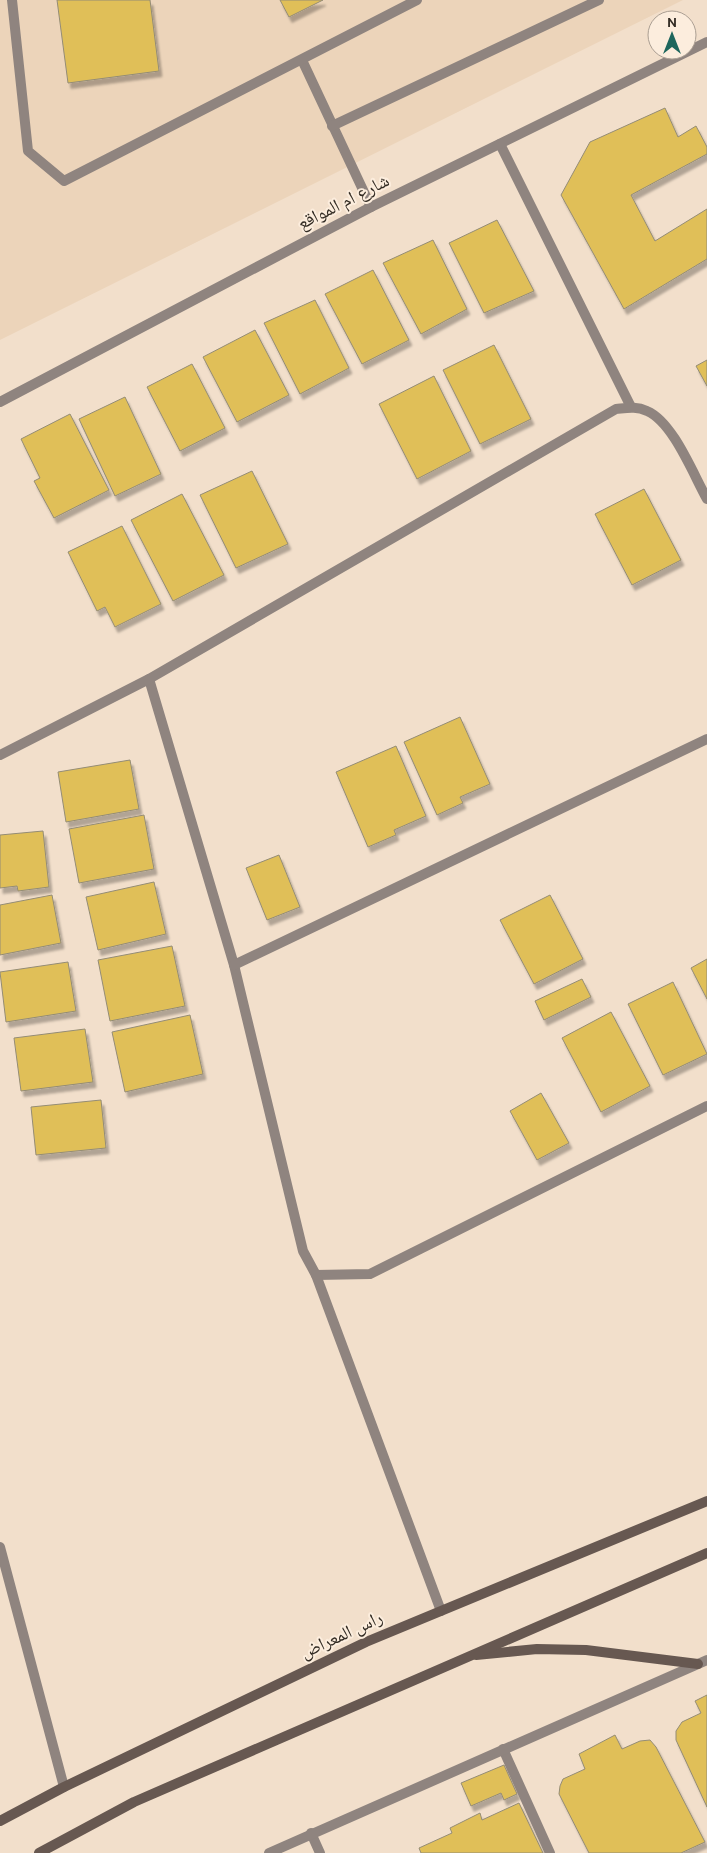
<svg xmlns="http://www.w3.org/2000/svg" width="707" height="1853" font-family="Overpass,'Noto Naskh Arabic',sans-serif">
<style>
.built{fill:#ecd4ba}
.building{fill:#e0bf59;stroke:#948c75;filter:url(#shadow)}
.lines{fill:none;stroke-linecap:round;stroke-linejoin:round}
.lane{stroke:#8f847f;stroke-width:10}
.street{stroke:#8f847f;stroke-width:10}
.secondary{stroke:#675851;stroke-width:10}
.labels{text-anchor:middle;dominant-baseline:central;stroke-width:4;stroke-linejoin:round;paint-order:stroke}
.street-label{font-size:18px;fill:#322b23;stroke:#fceddd}
</style>
<defs>
<filter id="shadow"><feDropShadow dx="3" dy="5.5" stdDeviation="1" flood-color="#0004"/></filter>
</defs>
<rect width="100%" height="100%" fill="#f2dfcb"/>
<polygon class="built" points="0,0 683,0 0,340"/>
<g class="building">
<polygon points="57,0 150,0 159,71 68,83"/>
<polygon points="280,0 323,0 289,17"/>
<polygon points="665,108 678,137 696,126 707,147 707,154 631,195 655,241 707,209 707,259 624,309 561,195 590,142"/>
<polygon points="497,220 534,291 484,313 449,243"/>
<polygon points="433,240 467,309 421,334 383,263"/>
<polygon points="373,270 409,340 362,364 325,294"/>
<polygon points="315,300 349,368 300,394 264,323"/>
<polygon points="255,330 289,395 237,422 203,357"/>
<polygon points="494,345 531,419 480,444 443,370"/>
<polygon points="707,360 707,386 696,366"/>
<polygon points="192,364 225,428 180,451 147,387"/>
<polygon points="434,376 471,451 417,479 379,404"/>
<polygon points="125,397 161,474 115,496 79,419"/>
<polygon points="70,414 109,490 54,518 34,481 40,478 21,439"/>
<polygon points="252,471 288,544 236,568 200,495"/>
<polygon points="644,489 681,560 632,585 595,514"/>
<polygon points="182,494 224,575 173,601 131,520"/>
<polygon points="122,526 161,604 115,627 105,607 97,611 68,552"/>
<polygon points="460,717 490,784 460,797 463,803 437,815 404,742"/>
<polygon points="396,746 426,816 394,830 396,835 368,847 336,772"/>
<polygon points="130,760 139,809 66,822 58,772"/>
<polygon points="144,815 154,869 79,883 69,829"/>
<polygon points="43,831 49,887 18,891 17,886 0,888 0,835"/>
<polygon points="279,855 300,907 267,920 246,868"/>
<polygon points="154,882 166,934 98,950 86,897"/>
<polygon points="52,895 61,943 0,955 0,905"/>
<polygon points="550,895 583,959 534,984 500,920"/>
<polygon points="172,946 185,1006 110,1021 98,960"/>
<polygon points="707,959 707,999 691,968"/>
<polygon points="68,962 76,1011 6,1022 0,972"/>
<polygon points="582,979 591,997 544,1020 535,1001"/>
<polygon points="673,982 707,1054 663,1075 628,1004"/>
<polygon points="611,1012 650,1086 601,1112 562,1038"/>
<polygon points="190,1015 203,1074 125,1092 112,1032"/>
<polygon points="85,1029 93,1082 21,1091 14,1038"/>
<polygon points="541,1093 569,1143 537,1160 510,1111"/>
<polygon points="101,1100 106,1148 36,1155 31,1107"/>
<polygon points="707,1695 707,1807 676,1740 676,1731 682,1722 701,1713 695,1701"/>
<polygon points="615,1735 622,1749 640,1741 650,1740 656,1747 705,1842 681,1853 589,1853 559,1794 560,1786 563,1779 585,1769 579,1754"/>
<polygon points="504,1765 517,1794 504,1800 501,1793 471,1806 461,1783"/>
<polygon points="519,1803 543,1853 421,1853 419,1848 452,1833 450,1828 480,1813 482,1820"/>
</g>
<g class="lines">
<g class="lane">
<polyline points="302,60 371,207"/>
<polyline points="332,126 599,0"/>
<polyline points="500,144 631,407"/>
<polyline points="149,679 234,965 303,1251 316,1275 370,1274 707,1106"/>
<path d="M0,755L149,679L616,409C627,408 636,406 647,411C673,422 693,474 707,499"/>
<polyline points="234,965 707,739"/>
<polyline points="316,1275 441,1611"/>
<polyline points="0,1547 64,1787"/>
<polyline points="503,1749 550,1853"/>
</g>
<g class="street">
<polyline points="12,0 28,151 64,181 417,0"/>
<polyline points="0,402 371,207 707,42"/>
<polyline points="311,1833 320,1853"/>
<polyline points="269,1853 707,1660"/>
</g>
<g class="secondary">
<polyline points="476,1655 537,1649 586,1650 698,1664"/>
<polyline points="0,1821 64,1787 366,1642 707,1501"/>
<polyline points="39,1853 134,1802 707,1553"/>
</g>
</g>
<g class="labels">
<g class="street-label">
<text transform="translate(344 203) rotate(-27)">شارع ام المواقع</text>
<text transform="translate(342 1636) rotate(-25)">راس المعراض</text>
</g>
</g>
<g transform="translate(672 35)"><circle r="24" fill="#fceddd" stroke="#ab9f93"/>
<path d="M0-4L9 19L0 12L-9 19Z" fill="#1e665c"/>
<text y="-8" font-size="14" font-weight="bold" text-anchor="middle" fill="#322b23">N</text>
</g>
</svg>
